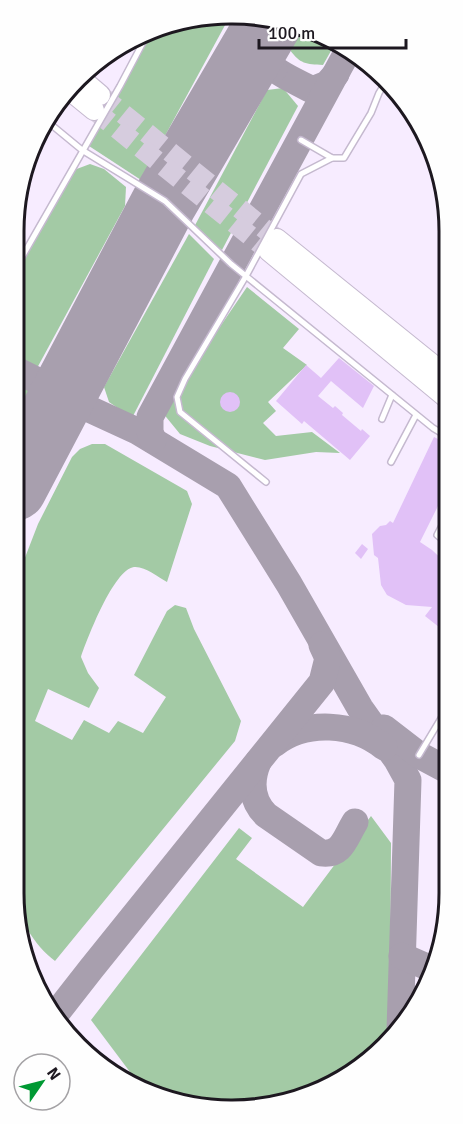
<svg xmlns="http://www.w3.org/2000/svg" width="463" height="1124" font-family="Signika,sans-serif">
<style>
.green{fill:#a3caa5}
.lines{fill:none;stroke-linecap:round;stroke-linejoin:round}
.taxiway{stroke:#a89fae;stroke-width:27}
.runway{stroke:#a89fae;stroke-width:66}
.building{fill:#e1c1f7}
.highway-tunnel{stroke:#d6ccde;stroke-width:20;stroke-dasharray:20 10;stroke-linecap:butt}
.lane-casing{stroke:#c5b9cf;stroke-width:8}
.highway-casing{stroke:#c5b9cf;stroke-width:22}
.lane{stroke:#fff;stroke-width:5}
.highway{stroke:#fff;stroke-width:20}
.rim{fill:none;stroke:#1d1820;stroke-width:3}
</style>
<rect width="100%" height="100%" fill="#f7ecff"/>
<g class="green">
<polygon points="217,14 230,16 141,180 89,146 151,32"/>
<path d="M303,26L336,42L323,65C306,64 300,64 290,50Z"/>
<polygon points="283,88 298,106 222,250 193,229 267,90"/>
<polygon points="90,164 104,169 126,187 125,206 36,370 14,359 14,278 74,170"/>
<polygon points="189,234 214,259 132,418 109,402 104,387"/>
<polygon points="247,287 299,329 283,348 307,365 268,402 276,411 263,423 276,436 312,432 340,453 316,452 265,460 210,446 180,434 162,412"/>
<polygon points="14,382 29,390 14,418"/>
<path d="M92,444H105L187,491L192,504L167,582C158,577 145,566 134,567C114,569 87,639 81,657L88,673L99,688L89,708L48,689L35,721L72,740L84,720L109,733L118,721L143,733L166,697L134,675L167,611L175,605L186,608L194,629L241,721L235,741L55,961C34,945 18,918 14,892V586L38,524L72,457L80,449Z"/>
<polygon points="371,816 391,843 390,1038 341,1081 274,1106 203,1109 142,1088 91,1020 239,828 252,838 236,859 303,907"/>
</g>
<g class="lines">
<g class="taxiway">
<path d="M270,21C249,65 279,72 312,90L327,84L336,74"/>
<path d="M231,89C243,75 254,67 274,69"/>
<path d="M78,368C72,387 72,394 87,408"/>
<polyline points="14,369 64,394"/>
<polyline points="47,425 68,408 87,408 137,431 228,486 289,584 360,708 397,760 408,780 400,1030"/>
<polyline points="153,440 150,432 150,417 349,49"/>
<polyline points="384,728 419,755 449,771"/>
<path d="M274,744C306,719 354,723 384,747"/>
<path d="M258,762C250,781 251,800 266,815L321,853C342,856 345,838 355,822"/>
<polyline points="402,956 434,970"/>
<polyline points="55,1015 91,969 322,682 328,658 322,645"/>
</g>
<polyline class="runway" points="14,488 165,201 270,21"/>
</g>
<g class="building">
<polygon points="339,358 374,386 363,408 331,381 318,396 333,408 335,406 343,413 342,415 361,431 362,429 370,436 350,460 304,421 302,424 276,401 306,365 321,378"/>
<circle cx="230" cy="402" r="10"/>
<polygon points="434,437 448,444 448,486 420,542 432,550 449,566 449,635 425,616 432,607 406,605 387,595 381,585 378,558 374,555 372,534 380,526 386,525 390,521 393,523"/>
<polygon points="362,544 368,549 361,559 355,553"/>
</g>
<g class="lines">
<g class="highway-tunnel">
<polyline points="100,95 277,239"/>
<polyline points="94,110 269,251"/>
</g>
<defs>
<g id="lane">
<polyline points="48,122 82,150 165,201 231,264 433,428 448,437"/>
<polyline points="37,140 38,141"/>
<polyline points="301,140 332,158 344,158 371,113 379,93 387,80"/>
<polyline points="14,271 120,86 148,33"/>
<polyline points="382,419 392,395"/>
<polyline points="391,462 416,415"/>
<polyline points="266,482 180,412 177,397 185,379 246,276 301,174 332,158"/>
<polyline points="448,514 437,535 449,545"/>
<polyline points="419,755 449,705"/>
</g>
<g id="highway">
<polyline points="80,78 100,95"/>
<polyline points="67,88 94,110"/>
<polyline points="277,239 448,377"/>
<polyline points="269,251 448,399"/>
</g>
</defs>
<use href="#lane" class="lane-casing"/>
<use href="#highway" class="highway-casing"/>
<use href="#lane" class="lane"/>
<use href="#highway" class="highway"/>
</g>
<path d="M0 0H463V1124H0ZM231 24H232A207 207 0 0 1 439 231V893A207 207 0 0 1 232 1100H231A207 207 0 0 1 24 893V231A207 207 0 0 1 231 24Z" fill="#fefefe" fill-rule="evenodd"/>
<path class="rim" d="M231 24H232A207 207 0 0 1 439 231V893A207 207 0 0 1 232 1100H231A207 207 0 0 1 24 893V231A207 207 0 0 1 231 24Z"/>
<g transform="translate(42 1082) rotate(55)"><circle r="28" fill="#fefefe" stroke="#a4a2a5" stroke-width="1.5"/>
<path d="M0-4.5L10 22L0 15L-10 22Z" fill="#009933"/>
<text y="-9" font-size="16" font-weight="bold" text-anchor="middle" fill="#1d1820">N</text>
</g>
<path d="M259 39v9h147v-9" fill="none" stroke="#1d1820" stroke-width="3"/>
<text x="268" y="39" font-size="18" fill="#1d1820" stroke="#fefefe" stroke-width="4.5" paint-order="stroke">100 m</text>
</svg>
